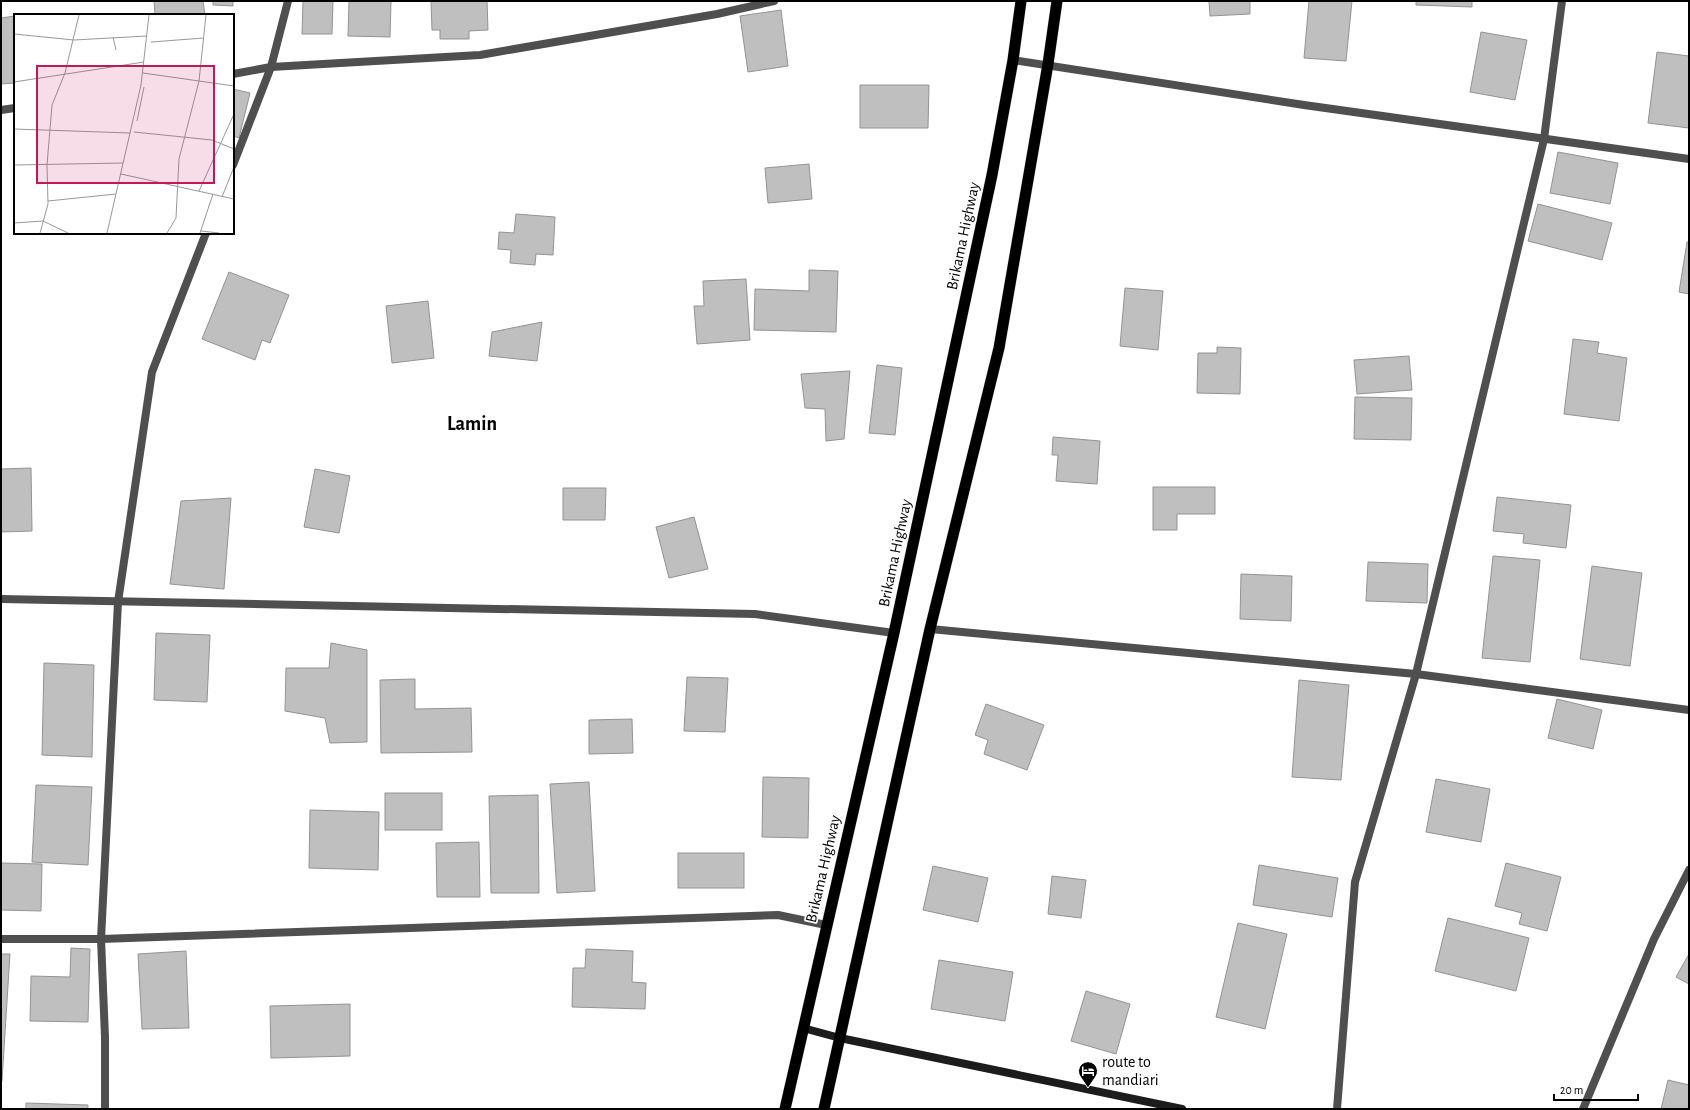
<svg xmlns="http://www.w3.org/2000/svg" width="1690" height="1110" font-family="'Alegreya Sans',sans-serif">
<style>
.building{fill:#bfbfbf;stroke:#939393}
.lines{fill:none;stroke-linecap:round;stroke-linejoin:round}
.trunk-casing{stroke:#dbdbdb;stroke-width:12}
.minor{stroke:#4f4f4f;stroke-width:8}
.secondary{stroke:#1c1c1c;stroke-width:8}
.trunk{stroke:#000;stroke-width:11}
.labels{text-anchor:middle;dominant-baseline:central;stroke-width:3.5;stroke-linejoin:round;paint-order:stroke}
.street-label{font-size:16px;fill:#000;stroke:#fff}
.poi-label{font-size:16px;fill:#000;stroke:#fff;text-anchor:start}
.district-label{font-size:20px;font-weight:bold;fill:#000;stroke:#fff}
.inset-road{fill:none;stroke:#999;stroke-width:1}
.view{fill:#c2185b;fill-opacity:0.15;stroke:#c2185b;stroke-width:2}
.inset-edge{fill:none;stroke:#000;stroke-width:2}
</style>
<rect width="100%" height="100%" fill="#fff"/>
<g class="building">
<polygon points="154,1 203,1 205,15 155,15"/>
<polygon points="213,1 233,1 233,6 213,5"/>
<polygon points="303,1 333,1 332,34 302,34"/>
<polygon points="349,1 391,1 390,37 348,36"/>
<polygon points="431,1 487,1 488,30 469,31 469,39 440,39 440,30 432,30"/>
<polygon points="1209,1 1250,1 1250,14 1210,16"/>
<polygon points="1309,1 1352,1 1346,61 1304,58"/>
<polygon points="1416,1 1472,1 1472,7 1416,5"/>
<polygon points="781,10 788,66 748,72 740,16"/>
<polygon points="15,16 15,83 1,84 1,18"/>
<polygon points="1481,32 1527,40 1515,100 1470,92"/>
<polygon points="1657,52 1689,56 1689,128 1648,123"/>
<polygon points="860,85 929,85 928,128 860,128"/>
<polygon points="233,89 250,93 239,138 233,136"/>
<polygon points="1558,152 1618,163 1610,204 1550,193"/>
<polygon points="809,164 812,199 768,203 765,168"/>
<polygon points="1538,204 1612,223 1602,260 1528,241"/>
<polygon points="516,214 555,217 553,255 536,254 535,265 510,263 511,250 498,249 499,232 514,233"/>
<polygon points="1687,242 1689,242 1689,294 1679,292"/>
<polygon points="809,270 838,271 836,332 754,330 755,289 809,291"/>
<polygon points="229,272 289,295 270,343 262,340 255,360 202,339"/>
<polygon points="746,279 750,340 697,344 694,306 704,306 703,281"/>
<polygon points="1125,288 1163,291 1158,350 1120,346"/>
<polygon points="428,301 434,358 392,363 386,306"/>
<polygon points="542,322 537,361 489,356 492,332"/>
<polygon points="1573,339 1599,342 1597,353 1627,358 1619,421 1564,414"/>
<polygon points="1217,347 1241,348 1240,394 1197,393 1198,353 1217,353"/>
<polygon points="1409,356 1412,390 1357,394 1354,360"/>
<polygon points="877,365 902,368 895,435 869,433"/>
<polygon points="850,371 844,439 826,441 825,409 805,408 801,374"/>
<polygon points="1355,397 1412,398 1411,440 1354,439"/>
<polygon points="1053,437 1100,441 1097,484 1056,481 1058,455 1052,455"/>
<polygon points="31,468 32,531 1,532 1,469"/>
<polygon points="315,469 350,476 339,533 304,527"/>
<polygon points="1153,487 1215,487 1215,514 1177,514 1177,530 1153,530"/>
<polygon points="563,488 606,488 605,520 563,520"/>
<polygon points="1497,497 1571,505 1566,548 1523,543 1524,534 1493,531"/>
<polygon points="231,498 224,589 170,584 181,501"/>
<polygon points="694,517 708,569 669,578 656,527"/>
<polygon points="1493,556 1540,560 1530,662 1482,658"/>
<polygon points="1368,562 1428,564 1427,603 1366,601"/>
<polygon points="1592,566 1642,573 1630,666 1580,659"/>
<polygon points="1241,574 1292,576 1291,621 1240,619"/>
<polygon points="156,633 210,635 207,702 154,700"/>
<polygon points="331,643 367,650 367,742 330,743 325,718 285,711 286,668 329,668"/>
<polygon points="44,663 94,665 92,757 42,755"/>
<polygon points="687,677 728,678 725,732 684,731"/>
<polygon points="415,679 415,709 471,708 472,752 381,753 380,680"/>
<polygon points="1299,680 1349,685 1341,780 1292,777"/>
<polygon points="1557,699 1602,710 1593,749 1548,738"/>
<polygon points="986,704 1044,725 1027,770 984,754 988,740 975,735"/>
<polygon points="632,719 633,753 589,754 589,720"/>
<polygon points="763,777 809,778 808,838 762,837"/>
<polygon points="1436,779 1490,789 1481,842 1426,832"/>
<polygon points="589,782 595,891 557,893 550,784"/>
<polygon points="36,785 92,787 88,865 32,862"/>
<rect x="385" y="793" width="57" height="37"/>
<polygon points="538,795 539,893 491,893 489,796"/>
<polygon points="310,810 379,812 378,870 309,868"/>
<polygon points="479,842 480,897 437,897 436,843"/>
<rect x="678" y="853" width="66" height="35"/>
<polygon points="1,863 42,864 41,911 1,910"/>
<polygon points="1506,863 1561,877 1547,931 1519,924 1522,913 1495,906"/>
<polygon points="1259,865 1338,878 1332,917 1253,905"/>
<polygon points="933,866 988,878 978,922 923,910"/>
<polygon points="1052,876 1086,880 1081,918 1048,914"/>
<polygon points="1448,918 1529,938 1516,991 1435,971"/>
<polygon points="1238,923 1287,934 1265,1029 1216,1017"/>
<polygon points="71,948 90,949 88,1022 30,1021 31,976 70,977"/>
<polygon points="586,949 633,951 632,982 646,983 645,1009 572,1007 573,968 585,968"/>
<polygon points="186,951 189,1028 142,1029 138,954"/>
<polygon points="1,954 10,954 2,1081 1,1081"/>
<polygon points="1689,954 1689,984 1676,977"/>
<polygon points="939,960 1013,972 1005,1021 931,1009"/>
<polygon points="1086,991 1130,1004 1116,1054 1071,1041"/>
<polygon points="350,1004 350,1056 271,1058 270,1006"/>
<polygon points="1668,1080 1689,1085 1689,1109 1661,1109"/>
<polygon points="26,1103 88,1105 88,1109 26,1109"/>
</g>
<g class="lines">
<defs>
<g id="trunk">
<polyline points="785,1109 894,633 992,175 1013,60 1021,1"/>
<polyline points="824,1109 930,629 999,348 1048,64 1057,1"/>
</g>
</defs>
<use href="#trunk" class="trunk-casing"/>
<g class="minor">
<polyline points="1013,60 1304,105 1689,159"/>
<polyline points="233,74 271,67 480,55 717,14 774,1"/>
<polyline points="1,110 15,108"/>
<polyline points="233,165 271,67 288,1"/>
<polyline points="1,599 755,614 894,633"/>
<polyline points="930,629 1416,674 1689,710"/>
<polyline points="1,939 101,939 778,915 826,925"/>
<polyline points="105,1109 105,1037 101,939 118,602 152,372 206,233"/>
<polyline points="1337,1109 1355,882 1416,674 1544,139 1562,1"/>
<polyline points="1583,1109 1654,939 1689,870"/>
</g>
<polyline class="secondary" points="803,1028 840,1038 1182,1109"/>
<use href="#trunk" class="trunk"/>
</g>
<defs>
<symbol id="hotel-pin" viewBox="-11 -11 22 30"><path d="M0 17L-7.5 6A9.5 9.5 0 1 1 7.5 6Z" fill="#000" stroke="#fff"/><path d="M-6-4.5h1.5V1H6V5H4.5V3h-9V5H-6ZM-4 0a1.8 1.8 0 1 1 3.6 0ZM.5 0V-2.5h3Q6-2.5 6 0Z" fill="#fff"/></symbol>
</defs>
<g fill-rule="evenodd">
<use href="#hotel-pin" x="1077" y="1060" width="22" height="30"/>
</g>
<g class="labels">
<g class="street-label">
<text transform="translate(963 236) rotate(-78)">Brikama Highway</text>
<text transform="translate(895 553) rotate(-78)">Brikama Highway</text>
<text transform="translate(823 869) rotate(-77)">Brikama Highway</text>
</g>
<g class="poi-label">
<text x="1102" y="1062">route to<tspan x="1102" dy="18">mandiari</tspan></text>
</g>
<g class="district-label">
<text x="472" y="424">Lamin</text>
</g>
</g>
<g transform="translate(14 14)">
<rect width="220" height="220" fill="#fff"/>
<path class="inset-road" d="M0,20L60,26L133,22M99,23L102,36M137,28L190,24M129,59L220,72M0,68L130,48M123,107L130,73M0,115L116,119M120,118L198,126L220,135M0,151L109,149M107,160L220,185M185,177L220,100M208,183L220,153M34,187L102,180M0,209L29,207L54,219M187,217L205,219M26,219L34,190L33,151L38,91L51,59L65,1M93,219L127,71L135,1M153,219L162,204L165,145L185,67L192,1M186,219L199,180"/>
<path class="view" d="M23,52H200V169H23Z"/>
<rect width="220" height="220" class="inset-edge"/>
</g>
<rect width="1690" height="1110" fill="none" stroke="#000000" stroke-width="4"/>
<path d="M1554 1094v6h84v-6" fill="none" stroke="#000000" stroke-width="2"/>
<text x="1560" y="1094" font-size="12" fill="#000000" stroke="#ffffff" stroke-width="3" paint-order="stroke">20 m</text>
</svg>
